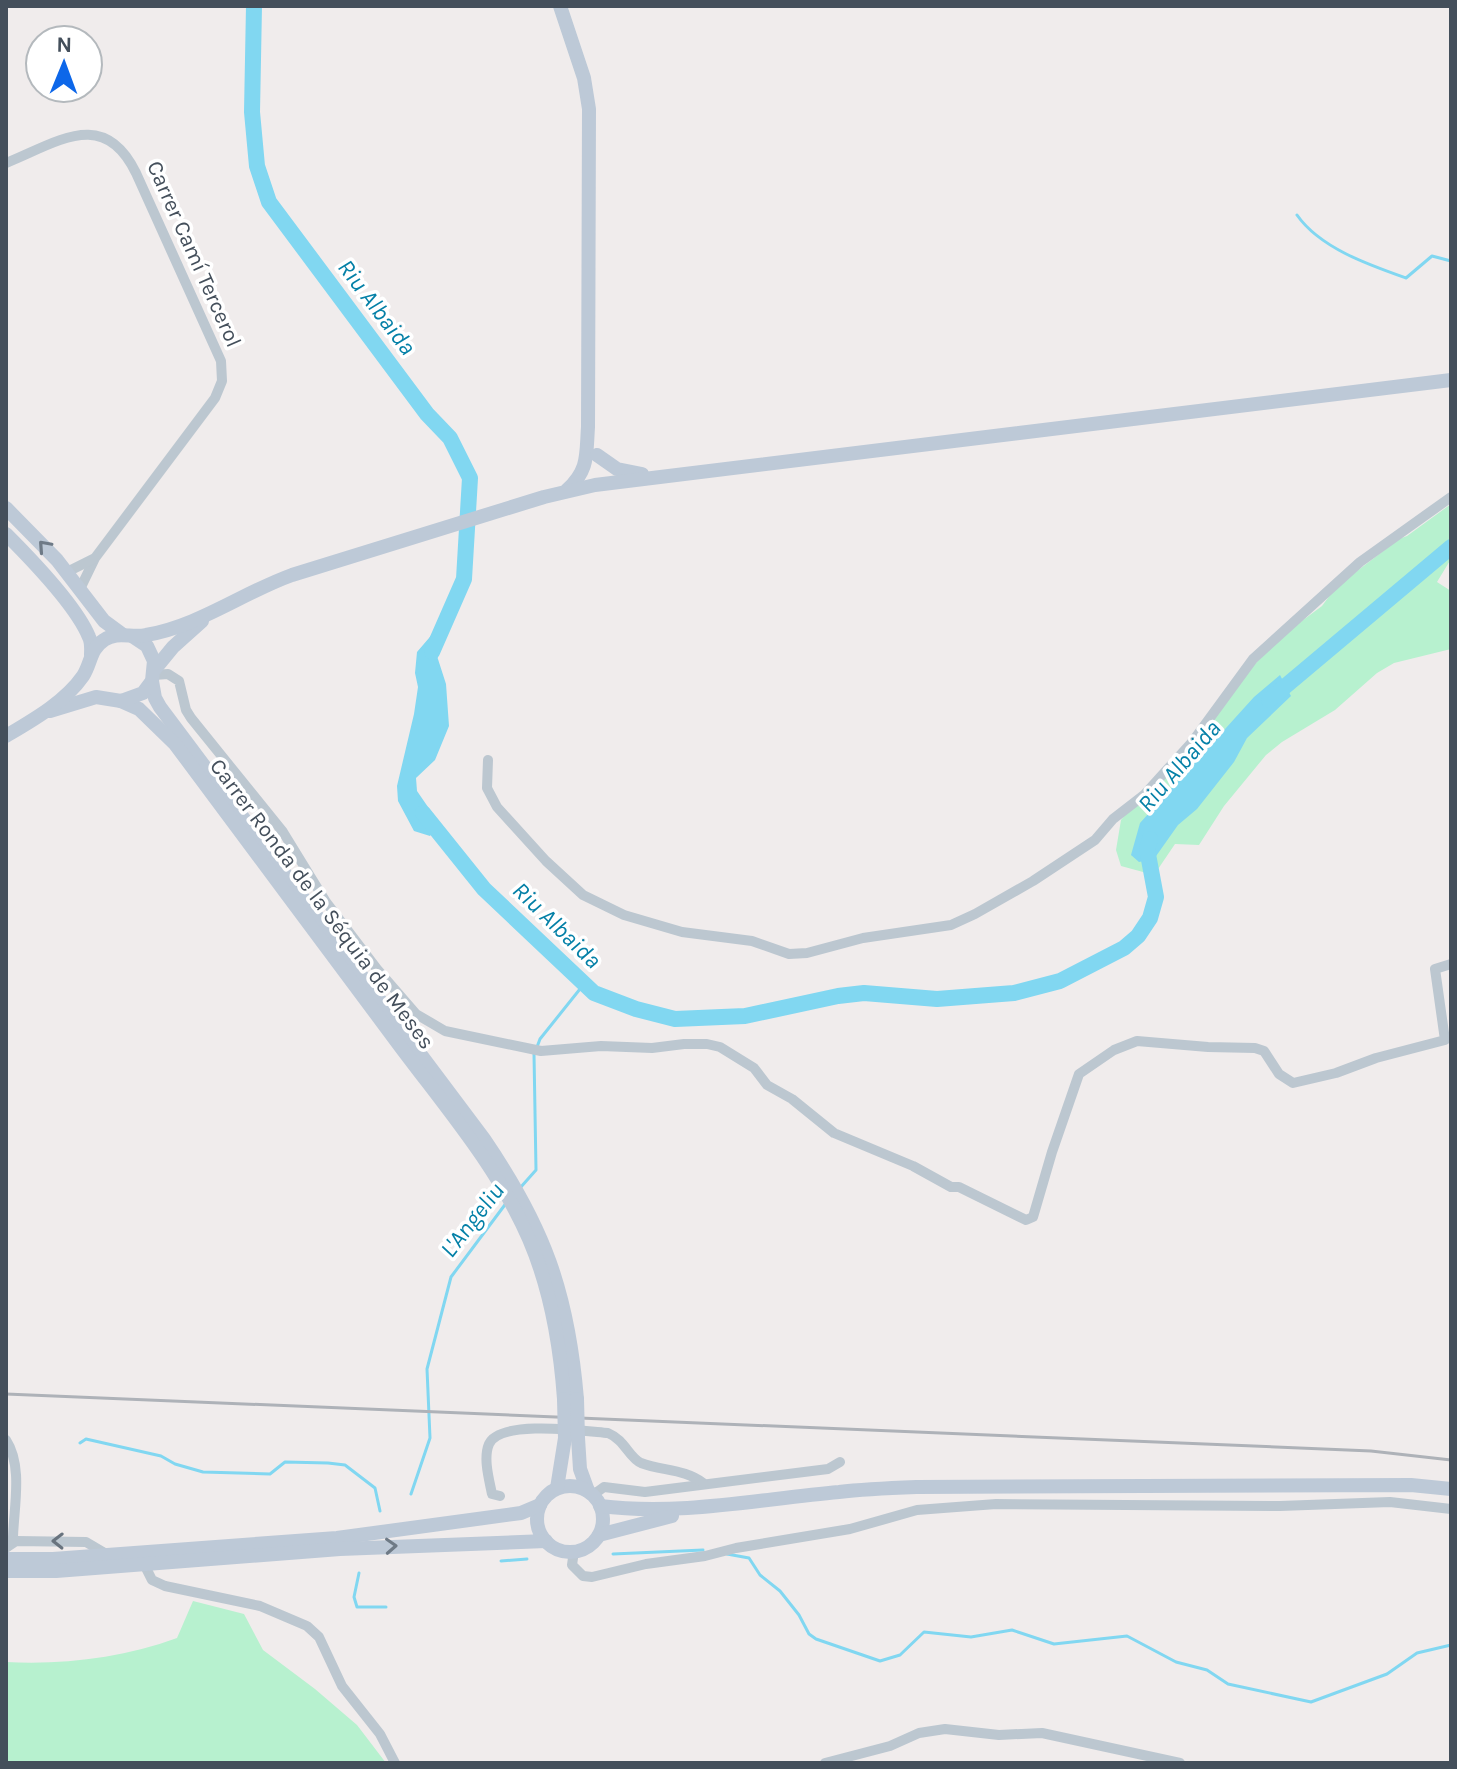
<svg xmlns="http://www.w3.org/2000/svg" width="1457" height="1769" font-family="Karla,sans-serif">
<style>
.green{fill:#b7f1cf}
.water{fill:#81d7f1}
.lines{fill:none;stroke-linecap:round;stroke-linejoin:round}
.stream{stroke:#81d7f1;stroke-width:3}
.river{stroke:#81d7f1;stroke-width:16}
.street{stroke:#bcc7d0;stroke-width:10}
.secondary{stroke:#bdc9d7;stroke-width:14}
.rail{stroke:#aeb2b8;stroke-width:3}
.secondary-bridge{stroke:#bdc9d7;stroke-width:14}
.oneway{stroke:#6e7a86}
.oneway2{stroke:#68737e}
.labels{text-anchor:middle;dominant-baseline:central;stroke-width:7;stroke-linejoin:round;paint-order:stroke}
.street-label{font-size:22px;fill:#444f5b;stroke:#fff}
.water-label{font-size:24px;font-style:italic;fill:#0480a7;stroke:#fff}
</style>
<rect width="100%" height="100%" fill="#f0ecec"/>
<g class="green">
<polygon points="1451,504 1451,559 1437,582 1451,591 1451,649 1394,663 1377,673 1335,710 1282,742 1266,755 1224,806 1199,845 1175,844 1154,875 1121,866 1116,850 1121,820 1246,673 1283,635 1322,606 1336,587 1399,539 1407,536"/>
<path d="M193,1601L244,1614L263,1650L315,1689L357,1725L386,1763H6V1662C63,1665 123,1658 177,1638Z"/>
</g>
<g class="water">
<polygon points="435,631 443,636 437,656 446,684 449,726 435,760 416,778 417,791 439,823 430,836 414,831 398,801 397,786 414,714 418,687 415,673 417,652"/>
<polygon points="1280,675 1291,696 1247,738 1234,762 1197,809 1178,825 1154,859 1139,862 1131,855 1140,823 1254,697"/>
</g>
<g class="lines">
<g class="stream">
<path d="M1297,215C1320,248 1369,265 1406,278L1432,256L1451,261"/>
<polyline points="537,1047 540,1039 584,984"/>
<polyline points="520,1188 536,1170 534,1054"/>
<polyline points="80,1443 86,1439 161,1456 175,1464 203,1472 270,1474 285,1462 328,1463 345,1465 375,1488 380,1511"/>
<polyline points="411,1494 430,1438 427,1369 451,1277 507,1202"/>
<polyline points="613,1554 703,1550"/>
<polyline points="727,1554 749,1558 760,1575 780,1591 799,1615 809,1634 816,1639 880,1661 900,1655 924,1632 971,1637 1012,1630 1054,1644 1127,1636 1176,1662 1207,1670 1228,1684 1311,1702 1387,1674 1417,1653 1451,1645"/>
<polyline points="501,1561 527,1559"/>
<polyline points="359,1573 354,1597 357,1607 386,1607"/>
</g>
<g class="river">
<polyline points="254,6 252,112 257,166 269,202 427,414 450,438 470,478 464,579 432,652"/>
<polyline points="1269,700 1451,547"/>
<polyline points="423,813 484,889 594,993 636,1009 675,1019 745,1016 838,996 864,993 937,999 1014,993 1060,981 1124,948 1138,936 1150,918 1156,897 1147,849 1150,839"/>
</g>
<g class="street">
<path d="M6,163C58,142 104,107 136,173L221,361L222,381L215,398L95,558L80,589"/>
<polyline points="67,572 93,559"/>
<polyline points="154,675 168,674 179,681 186,710 191,718 283,832 326,902 377,969 416,1014 445,1031 541,1051 601,1046 652,1048 684,1044 707,1044 720,1047 754,1068 767,1085 792,1099 834,1133 913,1166 951,1187 959,1187 1026,1220 1033,1217 1052,1152 1079,1074 1114,1050 1137,1041 1208,1047 1255,1048 1264,1051 1279,1074 1293,1083 1336,1073 1376,1058 1445,1040 1435,969 1451,964"/>
<polyline points="488,760 487,788 497,807 546,861 583,895 624,915 682,932 752,941 789,954 807,953 863,938 951,925 975,914 1033,881 1095,840 1113,819 1144,795 1193,741 1253,659 1360,562 1451,497"/>
<path d="M6,1440C23,1466 14,1506 13,1537L7,1547"/>
<polyline points="593,1495 604,1487 645,1492 828,1469 840,1462"/>
<path d="M500,1496L492,1494C489,1479 483,1458 489,1444C500,1419 584,1431 608,1433C625,1440 629,1458 641,1463C662,1471 685,1469 703,1483"/>
<polyline points="7,1547 16,1541 86,1542 108,1555"/>
<polyline points="574,1551 572,1565 583,1576 592,1577 646,1564 705,1556 736,1548 850,1529 917,1510 996,1504 1280,1506 1390,1502 1451,1509"/>
<polyline points="144,1564 152,1580 165,1586 260,1606 307,1626 319,1637 342,1686 380,1734 395,1763"/>
<polyline points="825,1763 890,1746 919,1733 945,1729 999,1735 1042,1733 1180,1763"/>
</g>
<g class="secondary">
<path d="M560,6L584,78L589,109L588,427C586,455 589,470 567,490"/>
<polyline points="597,455 617,469 642,474"/>
<polyline points="6,508 57,560 104,621 123,635"/>
<path d="M6,534C31,559 76,605 89,637C92,643 91,649 91,655"/>
<polyline points="155,669 173,647 202,621"/>
<path d="M152,681L155,698L160,707L484,1139C544,1227 568,1292 577,1399"/>
<path d="M121,701L139,709L175,744C249,843 323,943 397,1042C443,1104 498,1167 529,1239C551,1290 560,1343 564,1399"/>
<polyline points="50,711 96,697 121,701 143,693 152,681 154,661 147,646 132,636"/>
<path d="M6,736C33,720 65,702 83,676C91,664 90,649 104,640C117,631 131,638 146,635C199,626 242,593 292,575L544,497L595,485L1451,380"/>
<polyline points="578,1438 580,1469 588,1491"/>
<circle cx="570" cy="1519" r="33"/>
<polyline points="557,1488 565,1438"/>
<path d="M600,1506C681,1516 759,1499 839,1492C865,1489 892,1488 918,1487L1411,1485L1451,1489"/>
<polyline points="599,1535 672,1516"/>
<polyline points="6,1559 53,1559 337,1538 521,1513 540,1505"/>
<polyline points="6,1571 56,1571 340,1549 546,1541"/>
</g>
<polyline class="rail" points="6,1394 1371,1451 1451,1460"/>
<g class="secondary-bridge">
<polyline points="564,1399 565,1438"/>
<polyline points="577,1399 578,1438"/>
</g>
</g>
<defs><path id="oneway-chevron" d="M-2-3.5L2.5 0L-2 3.5" fill="none" stroke-width="1.6" stroke-linecap="round" stroke-linejoin="round" transform="scale(2)"/></defs>
<g class="oneway">
<use href="#oneway-chevron" transform="translate(44 546) rotate(-132)"/>
<use href="#oneway-chevron" transform="translate(391 1546) rotate(-3)"/>
</g>
<use class="oneway2" href="#oneway-chevron" transform="translate(58 1541) rotate(-179)"/>
<g class="labels">
<g class="street-label">
<text transform="translate(194 254) rotate(66)">Carrer Camí Tercerol</text>
<text transform="translate(322 904) rotate(53)">Carrer Ronda de la Séquia de Meses</text>
</g>
<g class="water-label">
<text transform="translate(377 307) rotate(53)">Riu Albaida</text>
<text transform="translate(1179 766) rotate(-49)">Riu Albaida</text>
<text transform="translate(557 925) rotate(44)">Riu Albaida</text>
<text transform="translate(472 1220) rotate(-52)">L'Angeliu</text>
</g>
</g>
<rect width="1457" height="1769" fill="none" stroke="#444f5b" stroke-width="16"/>
<g transform="translate(64 64) rotate(1)"><circle r="38" fill="#ffffff" stroke="#b4b9bd" stroke-width="2"/>
<path d="M0-6L14 30L0 20L-14 30Z" fill="#0d67e9"/>
<text y="-12" font-size="22" font-weight="bold" text-anchor="middle" fill="#444f5b">N</text>
</g>
</svg>
